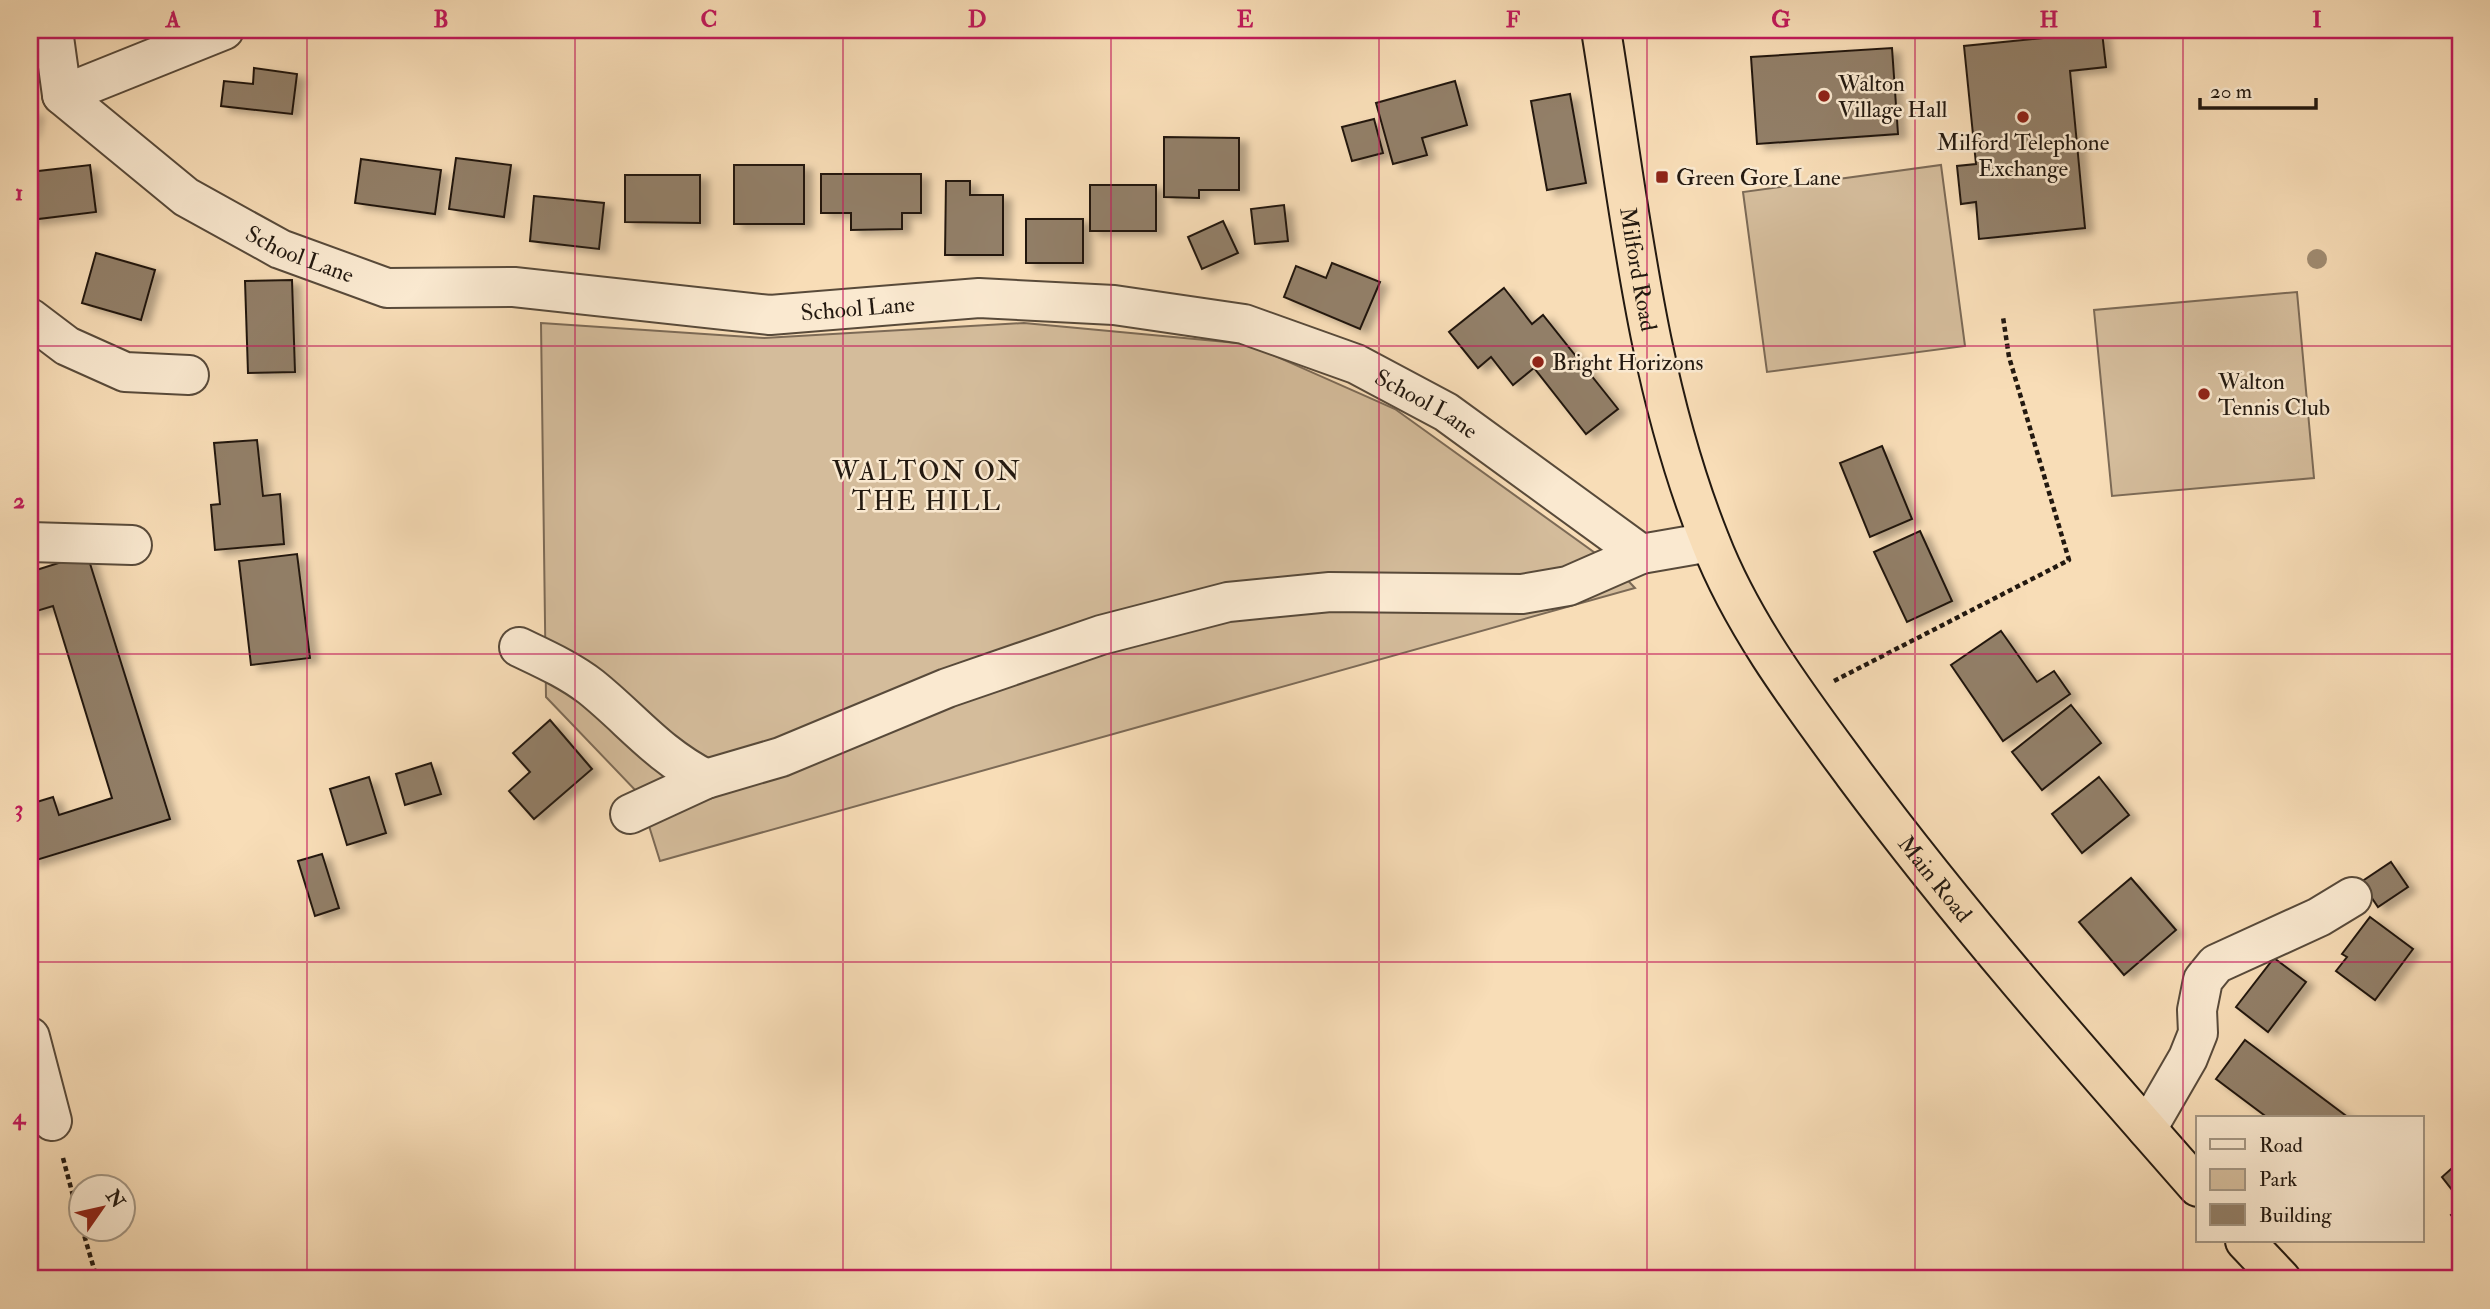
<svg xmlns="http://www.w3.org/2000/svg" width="2490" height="1309" font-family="'IM FELL Double Pica',serif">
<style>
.green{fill:#d4bc9b;stroke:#7c6a56;stroke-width:2}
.building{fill:#927f67;stroke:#231910;stroke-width:2;filter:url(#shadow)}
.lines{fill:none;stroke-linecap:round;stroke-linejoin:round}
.minor-casing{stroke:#584a3a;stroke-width:42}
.highway-casing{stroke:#231910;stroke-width:42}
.path{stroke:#231910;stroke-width:4.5;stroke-dasharray:5 3.5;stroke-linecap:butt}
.minor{stroke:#fae9d0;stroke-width:38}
.highway{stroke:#f8ddb7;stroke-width:38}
.tree{fill:#a08c72}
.grid{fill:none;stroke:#c2185b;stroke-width:2;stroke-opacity:0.55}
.poi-dot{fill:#8f2418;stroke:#fae9d0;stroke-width:2.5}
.labels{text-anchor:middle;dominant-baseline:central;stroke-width:5;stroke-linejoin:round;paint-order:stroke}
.poi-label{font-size:23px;fill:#231910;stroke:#fae9d0;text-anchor:start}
.street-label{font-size:23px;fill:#231910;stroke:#fae9d0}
.quarter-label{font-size:26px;letter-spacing:2px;fill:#231910;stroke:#fae9d0}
.neatline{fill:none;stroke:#c2185b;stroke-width:2.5}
.grid-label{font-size:23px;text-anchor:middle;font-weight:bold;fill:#c2185b}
</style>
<defs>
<filter id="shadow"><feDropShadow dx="8" dy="4.5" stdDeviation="3.5" flood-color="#0004"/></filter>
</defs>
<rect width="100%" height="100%" fill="#f8ddb7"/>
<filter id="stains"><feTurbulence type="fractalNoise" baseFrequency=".00286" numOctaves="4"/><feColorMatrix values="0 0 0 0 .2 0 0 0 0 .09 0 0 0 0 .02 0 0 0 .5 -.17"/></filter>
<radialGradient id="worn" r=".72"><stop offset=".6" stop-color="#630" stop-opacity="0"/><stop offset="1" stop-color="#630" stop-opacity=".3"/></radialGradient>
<g class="green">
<polygon points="1941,165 1965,346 1767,372 1743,192"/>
<polygon points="2297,292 2314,478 2112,496 2094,310"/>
<polygon points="541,323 764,338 1024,323 1248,344 1395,409 1616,568 1635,588 660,861 639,794 546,697"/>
</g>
<g class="building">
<polygon points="2102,32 2106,67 2070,71 2085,228 1979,239 1976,202 1961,204 1957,166 1976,164 1964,46"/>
<polygon points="1892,48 1898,134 1757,144 1751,57"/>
<polygon points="254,68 297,74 292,114 221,106 224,81 253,84"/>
<polygon points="1455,81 1467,125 1422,138 1427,155 1393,164 1376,103"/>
<polygon points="1570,94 1586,183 1547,190 1531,101"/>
<polygon points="30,111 35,113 30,135"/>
<polygon points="1374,119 1383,153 1352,161 1342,127"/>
<polygon points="1164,137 1239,138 1239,190 1199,190 1199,198 1164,197"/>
<polygon points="456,158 511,165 504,217 449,209"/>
<polygon points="361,159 441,170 435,214 355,203"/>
<polygon points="90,165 96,212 30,220 30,172"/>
<rect x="734" y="165" width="70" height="59"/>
<polygon points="821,174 921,174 921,213 902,213 902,229 851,230 851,213 821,213"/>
<polygon points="625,175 700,175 700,223 625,222"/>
<polygon points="946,181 970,181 970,195 1003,195 1003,255 945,255"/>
<rect x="1090" y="185" width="66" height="46"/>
<polygon points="534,196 604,203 599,249 530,241"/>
<polygon points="1284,205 1288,241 1255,244 1251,209"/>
<rect x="1026" y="219" width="57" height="44"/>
<polygon points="1223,221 1238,253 1202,269 1188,237"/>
<polygon points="96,253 155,270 141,320 82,303"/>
<polygon points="1332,263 1380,282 1360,329 1284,297 1296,266 1326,278"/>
<polygon points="292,280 295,372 248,373 245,281"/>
<polygon points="1504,288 1532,324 1543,315 1618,409 1586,434 1534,368 1513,385 1491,357 1478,368 1449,332"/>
<polygon points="257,440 263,496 280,494 284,544 215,550 211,505 220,504 214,443"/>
<polygon points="1882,446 1912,519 1870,537 1840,463"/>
<polygon points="1920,531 1952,601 1907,622 1874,552"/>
<polygon points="87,554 170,819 30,862 30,804 53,797 59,815 112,798 53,606 30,613 30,572"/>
<polygon points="297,554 310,658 251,665 239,561"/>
<polygon points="2001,631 2037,682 2054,671 2070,694 2003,741 1951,665"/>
<polygon points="2071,705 2101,743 2042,790 2012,752"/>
<polygon points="550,720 592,769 534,819 509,791 530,772 513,753"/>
<polygon points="431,763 441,794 405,805 396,774"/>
<polygon points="369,777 386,833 347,845 330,789"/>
<polygon points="2099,777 2129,815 2082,853 2052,814"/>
<polygon points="322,854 339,908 315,916 298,861"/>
<polygon points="2391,862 2408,887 2378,907 2361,882"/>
<polygon points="2131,878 2176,930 2124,975 2079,922"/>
<polygon points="2370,917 2413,949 2375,1000 2336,971 2347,957 2342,954"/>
<polygon points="2274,958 2306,982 2268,1032 2236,1007"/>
<polygon points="2245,1040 2349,1118 2268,1118 2216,1079"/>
<polygon points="2460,1161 2460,1200 2442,1177"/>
<polygon points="2460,1208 2460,1227 2451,1215"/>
</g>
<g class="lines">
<defs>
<g id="minor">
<path id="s1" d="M53,30L62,95L186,197L280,249L387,288L514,287L770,315L979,298L1114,305L1244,324L1356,364L1446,412L1641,554L1710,542"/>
<polyline points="62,95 224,30"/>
<polyline points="30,318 67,346 125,372 189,375"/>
<polyline points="30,542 132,545"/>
<path d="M519,647C544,659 569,670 591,687C632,720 657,754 706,779"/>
<polyline points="630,814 706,779 781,757 947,688 1101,635 1228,602 1330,592 1522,594 1568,586 1641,554"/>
<polyline points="30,1037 52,1121"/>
<polyline points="2147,1129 2188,1058 2198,1033 2197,1010 2203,980 2216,964 2319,917 2352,897"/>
</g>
<g id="highway">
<path id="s2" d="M1601,30C1629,201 1645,379 1710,541C1743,626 1801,702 1854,774C1961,918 2080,1053 2198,1187"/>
<polyline points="2245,1241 2281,1279"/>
</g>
</defs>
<use href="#minor" class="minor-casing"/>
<use href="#highway" class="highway-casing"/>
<g class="path">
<polyline points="1950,36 2010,30"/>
<polyline points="1834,681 2069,560 2009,357 2003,317"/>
<polyline points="63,1158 80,1222"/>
<polyline points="82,1228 97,1279"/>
</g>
<use href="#minor" class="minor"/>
<use href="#highway" class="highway"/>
</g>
<circle class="tree" cx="2317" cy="259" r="10"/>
<path class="grid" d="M307,30V1279M575,30V1279M843,30V1279M1111,30V1279M1379,30V1279M1647,30V1279M1915,30V1279M2183,30V1279M30,346H2460M30,654H2460M30,962H2460"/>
<g class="poi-dot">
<circle cx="1824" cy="96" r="7"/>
<circle cx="2023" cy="117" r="7"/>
<rect x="1655" y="170" width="14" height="14" rx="3.5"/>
<circle cx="1538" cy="362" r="7"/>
<circle cx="2204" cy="394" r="7"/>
</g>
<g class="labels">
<g class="poi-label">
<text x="1838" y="83">Walton<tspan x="1838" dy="26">Village Hall</tspan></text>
<text x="2023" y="142" text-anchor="middle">Milford Telephone<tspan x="2023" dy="26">Exchange</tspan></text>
<text x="1676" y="177">Green Gore Lane</text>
<text x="1552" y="362">Bright Horizons</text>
<text x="2218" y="381">Walton<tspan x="2218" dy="26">Tennis Club</tspan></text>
</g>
<g class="street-label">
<text stroke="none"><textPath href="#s1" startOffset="354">School Lane</textPath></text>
<text stroke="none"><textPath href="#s2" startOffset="242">Milford Road</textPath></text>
<text stroke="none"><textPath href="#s1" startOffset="920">School Lane</textPath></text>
<text stroke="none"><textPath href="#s1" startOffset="1508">School Lane</textPath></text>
<text stroke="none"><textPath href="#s2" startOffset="931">Main Road</textPath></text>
</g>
<g class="quarter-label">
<text x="927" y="472">WALTON ON<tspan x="927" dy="30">THE HILL</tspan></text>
</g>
</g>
<rect width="2490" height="1309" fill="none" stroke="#f8ddb7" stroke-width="77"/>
<rect x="2196" y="1116" width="228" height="126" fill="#fae9d0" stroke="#a49683" stroke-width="2"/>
<rect x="2210" y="1139" width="35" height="10" fill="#fae9d0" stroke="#a49683" stroke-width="2"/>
<text x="2259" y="1152" font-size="21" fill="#231910">Road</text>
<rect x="2210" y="1169" width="35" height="21" fill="#d4bc9b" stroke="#a49683" stroke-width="2"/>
<text x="2259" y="1186" font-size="21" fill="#231910">Park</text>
<rect x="2210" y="1204" width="35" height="21" fill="#927f67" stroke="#a49683" stroke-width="2"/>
<text x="2259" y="1222" font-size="21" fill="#231910">Building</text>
<g transform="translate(102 1208) rotate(56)"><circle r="33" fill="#fae9d0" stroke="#a49683" stroke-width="2"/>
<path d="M0-5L12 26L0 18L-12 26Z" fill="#8f2418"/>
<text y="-10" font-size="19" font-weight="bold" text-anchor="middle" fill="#231910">N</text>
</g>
<path d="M2200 98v10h116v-10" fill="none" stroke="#231910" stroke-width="3.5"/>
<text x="2210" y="98" font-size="21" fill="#231910" stroke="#fae9d0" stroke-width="5" paint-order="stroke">20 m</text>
<rect x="38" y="38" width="2414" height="1232" class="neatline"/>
<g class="grid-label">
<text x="173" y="27">A</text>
<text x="441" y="27">B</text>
<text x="709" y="27">C</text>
<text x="977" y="27">D</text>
<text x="1245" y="27">E</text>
<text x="1513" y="27">F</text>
<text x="1781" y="27">G</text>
<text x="2049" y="27">H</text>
<text x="2317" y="27">I</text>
<text x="19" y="200">1</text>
<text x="19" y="508">2</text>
<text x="19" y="816">3</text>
<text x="19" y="1124">4</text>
</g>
<rect width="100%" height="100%" filter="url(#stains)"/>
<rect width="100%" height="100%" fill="url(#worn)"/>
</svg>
